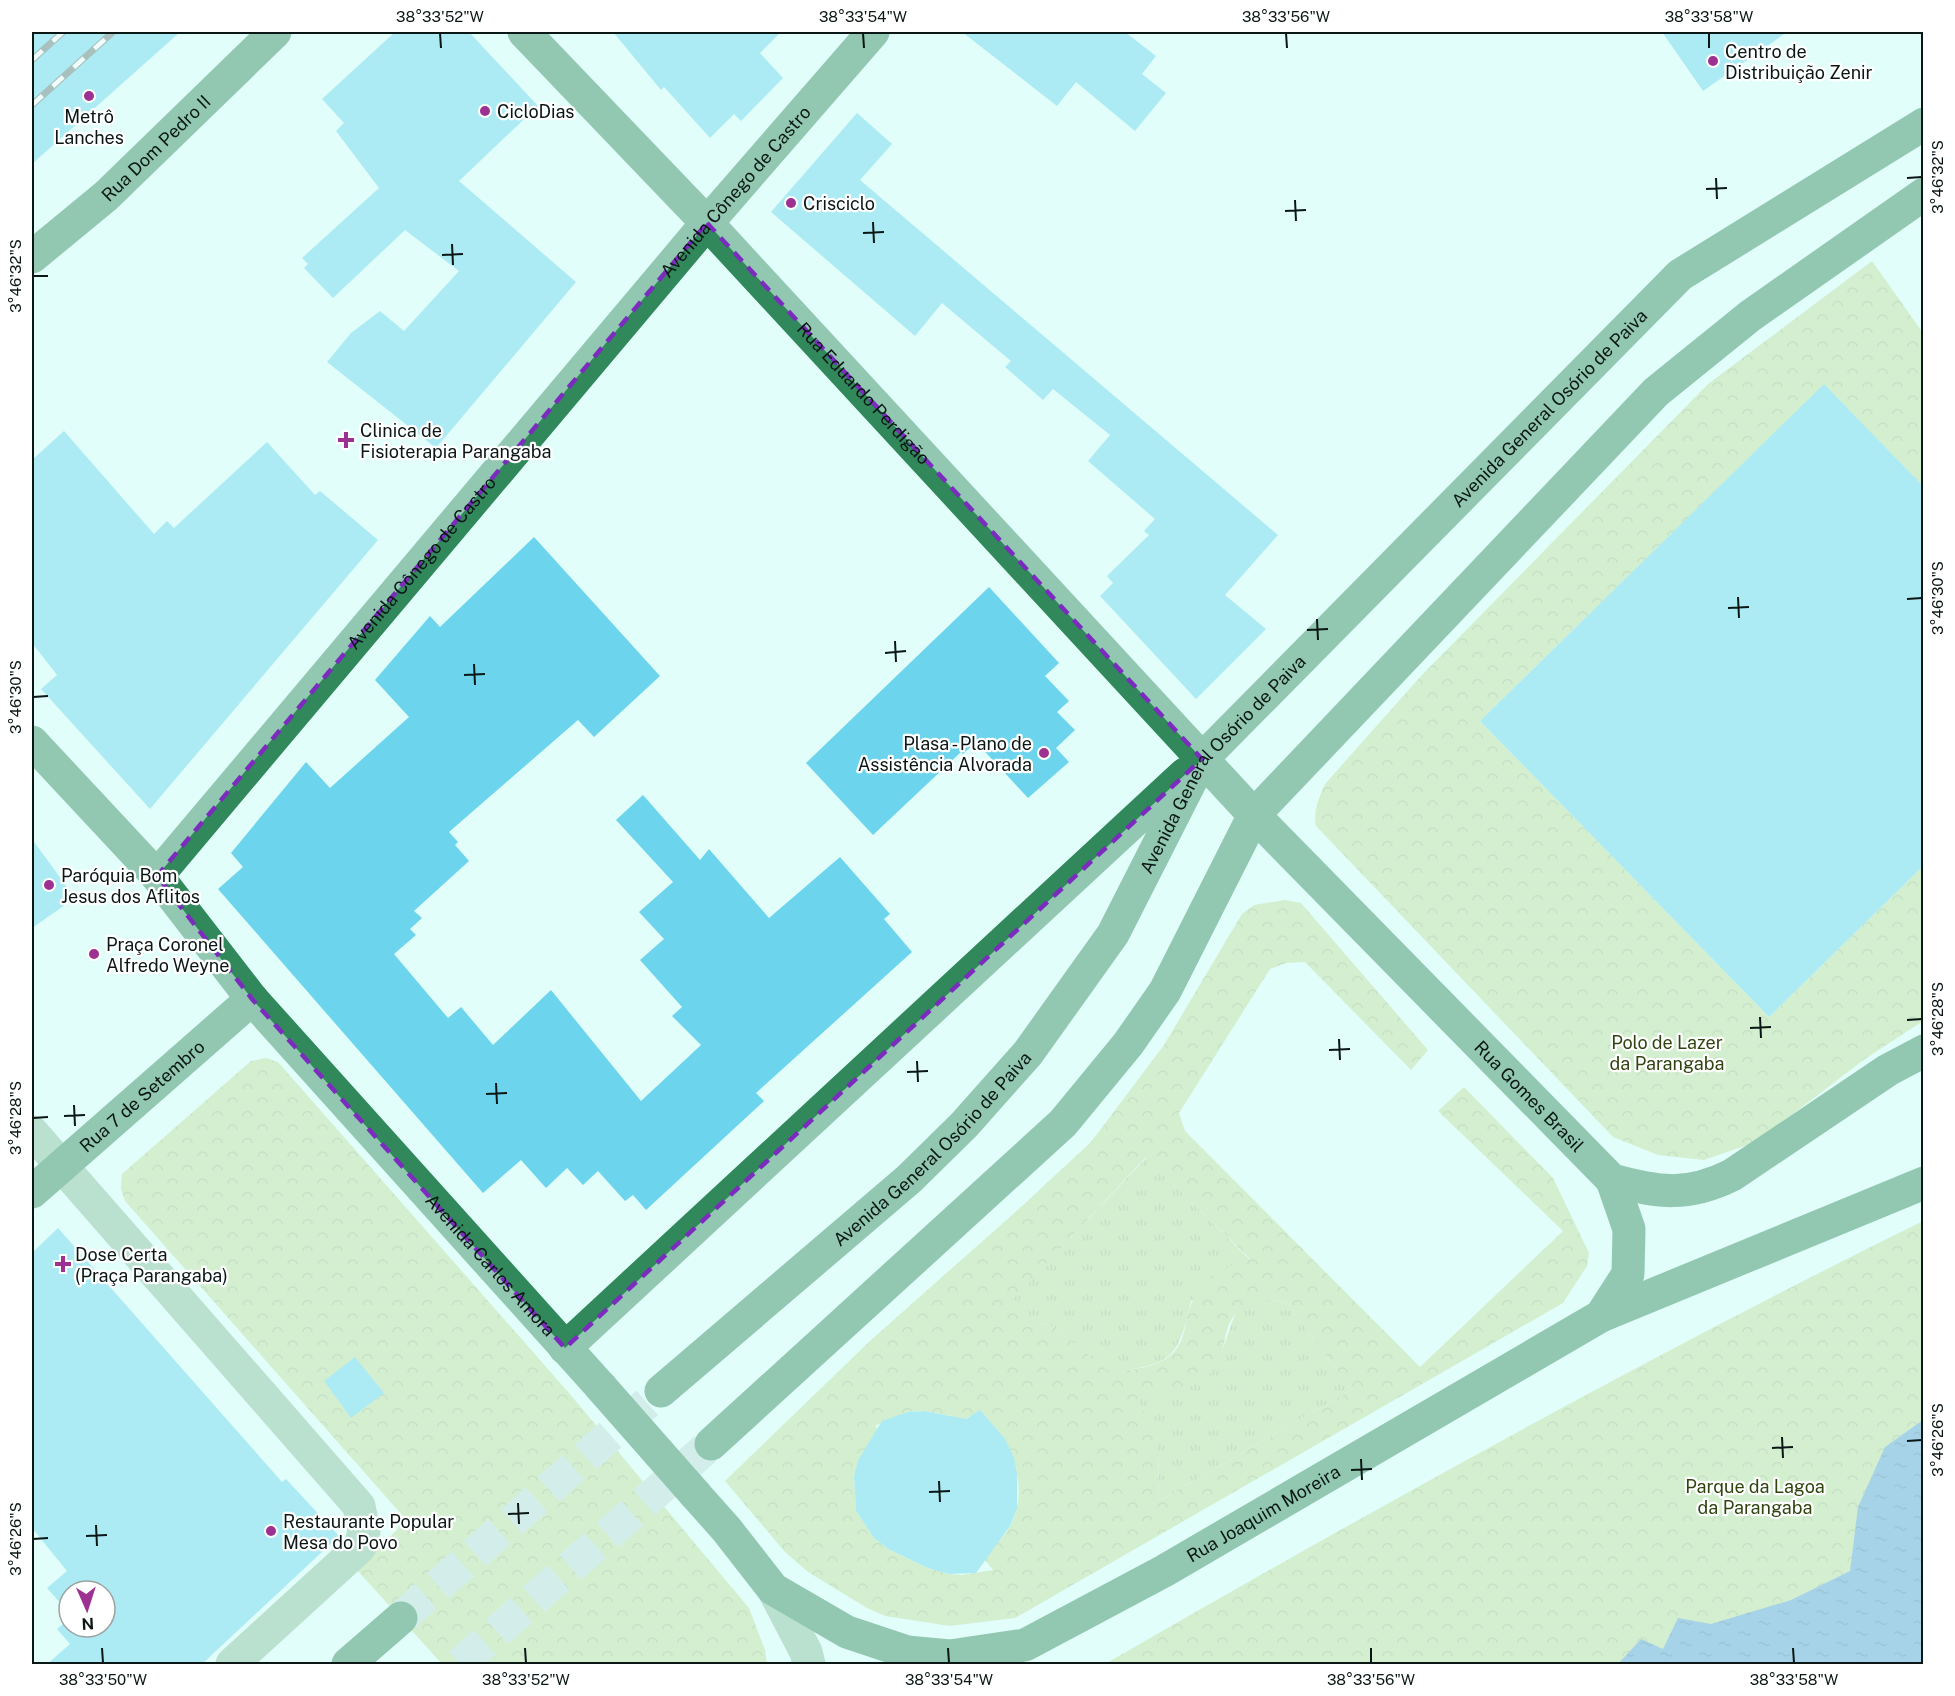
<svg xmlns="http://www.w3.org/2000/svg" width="1955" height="1696" font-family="'Public Sans',sans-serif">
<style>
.grass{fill:url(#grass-tufts)}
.park{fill:url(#park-crowns);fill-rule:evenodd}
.water{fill:url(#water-ripples)}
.building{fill:#6cd5ed}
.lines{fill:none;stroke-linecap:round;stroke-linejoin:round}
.major-tunnel{stroke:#c1dbd8;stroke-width:33;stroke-dasharray:33 16;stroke-linecap:butt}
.minor{stroke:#8abf9e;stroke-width:33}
.major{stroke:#31885a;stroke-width:33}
.rail-casing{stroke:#657976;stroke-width:7}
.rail{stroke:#fff;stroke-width:4.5;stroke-dasharray:14;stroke-linecap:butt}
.major-bridge{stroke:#31885a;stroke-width:33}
.marked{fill:none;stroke:#7b2cbf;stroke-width:4.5;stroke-dasharray:12 8;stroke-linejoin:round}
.ticks{fill:none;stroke:#0a1715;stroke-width:2}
.poi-dot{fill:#9c3192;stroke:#fff;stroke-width:2}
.labels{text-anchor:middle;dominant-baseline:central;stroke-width:4.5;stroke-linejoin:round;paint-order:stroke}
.poi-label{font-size:18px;fill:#0a1715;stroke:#fff;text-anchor:start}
.street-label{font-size:18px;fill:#0a1715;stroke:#fff}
.park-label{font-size:18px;fill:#30440f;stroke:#fff}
.neatline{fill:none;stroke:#0a1715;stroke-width:2}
.ticks-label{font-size:15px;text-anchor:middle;fill:#0a1715}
</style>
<defs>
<pattern id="grass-tufts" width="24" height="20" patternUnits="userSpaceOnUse" patternTransform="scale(1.5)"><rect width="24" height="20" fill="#c1de9e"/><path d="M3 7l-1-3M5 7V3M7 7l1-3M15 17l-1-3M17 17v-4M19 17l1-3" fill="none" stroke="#a4be87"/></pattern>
<pattern id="park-crowns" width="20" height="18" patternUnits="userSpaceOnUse" patternTransform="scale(1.5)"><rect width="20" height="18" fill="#c1de9e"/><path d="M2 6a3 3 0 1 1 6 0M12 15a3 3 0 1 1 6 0" fill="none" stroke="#a4be87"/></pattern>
<pattern id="water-ripples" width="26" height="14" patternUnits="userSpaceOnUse" patternTransform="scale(1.5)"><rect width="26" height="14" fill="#5d9fd3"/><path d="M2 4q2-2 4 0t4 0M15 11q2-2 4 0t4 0" fill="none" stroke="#4b81aa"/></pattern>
</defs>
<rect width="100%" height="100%" fill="#e1fefa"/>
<g class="grass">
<path d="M1147,1157L1250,1260L1191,1301C1177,1363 1171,1363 1109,1373L1054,1327L1002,1310Z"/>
<polygon points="1267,1299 1287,1303 1351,1390 1159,1501 1158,1453 1135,1399 1190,1386 1221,1354 1236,1311 1248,1303"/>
</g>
<g class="park">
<path d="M1872,261L1923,333V486L1824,385L1480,721L1769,1017L1923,866V1021L1865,1059L1756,1142L1704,1160L1658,1155L1613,1137L1316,826C1313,811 1319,798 1325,784L1421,676L1708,384Z"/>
<path d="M1285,900L1301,903L1428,1050L1411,1070L1305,962L1286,963L1270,969L1179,1113L1185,1131L1420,1367L1563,1231L1438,1111L1464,1087L1553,1178L1589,1253L1587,1266L1563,1303L1015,1618L950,1626L885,1616L867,1608L808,1572L785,1552L725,1481L871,1340L1021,1207L1091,1142L1164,1045L1242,914L1254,905ZM1146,1157L1250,1259C1210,1272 1196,1280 1186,1322C1184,1332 1182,1344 1174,1352C1158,1369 1131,1369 1109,1372L1054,1327L1003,1310ZM1267,1299L1287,1303L1351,1390L1159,1501L1158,1453L1141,1405L1136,1399C1157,1394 1189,1391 1206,1377C1239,1348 1208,1311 1267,1299ZM924,1411L951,1416L955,1427L970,1416L977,1426L984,1415C1011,1444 1031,1488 1010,1526C1002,1540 990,1551 978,1561L985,1560L993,1570L962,1575L949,1574L928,1568L888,1549L874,1538L856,1511L854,1476L858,1460L881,1432L875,1426L908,1412Z"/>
<polygon points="266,1058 278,1062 569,1393 749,1608 765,1650 767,1664 442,1664 356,1569 397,1530 402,1515 125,1201 121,1189 122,1174 251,1061"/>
<path d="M1923,1221V1664H1105C1374,1509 1645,1358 1923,1221Z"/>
</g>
<polygon class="water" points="1923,1420 1923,1664 1618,1664 1641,1639 1663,1649 1678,1618 1711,1624 1791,1600 1850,1571 1858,1507 1885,1447"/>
<g class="building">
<polygon points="32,32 180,32 32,164"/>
<polygon points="395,32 469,32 538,106 459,181 576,282 436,448 327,362 351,333 380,311 404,331 459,271 405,230 333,298 304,268 308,264 302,258 379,188 336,131 344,123 322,99"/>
<polygon points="613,32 781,32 760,53 783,78 741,121 734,114 710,138 664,87 661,90"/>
<polygon points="962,32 1125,32 1156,56 1142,74 1166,93 1135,131 1076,82 1057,106"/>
<polygon points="1662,32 1787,32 1703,91"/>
<polygon points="857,113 892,144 860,180 1278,535 1225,595 1266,629 1196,699 1100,596 1113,583 1107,576 1149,535 1144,531 1155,519 1088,461 1110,435 1053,389 1043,400 1005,367 1011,361 942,303 915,336 771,212"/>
<polygon points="1824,384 1923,486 1923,866 1769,1017 1480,721"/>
<polygon points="64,431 154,534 167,521 174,528 267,442 315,495 320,491 378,540 150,809 41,689 57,675 32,643 32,460"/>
<polygon points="534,537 660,676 594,737 578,720 449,832 458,842 455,845 469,861 414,911 422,918 410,929 416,935 394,954 448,1018 461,1007 493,1045 551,990 641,1101 701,1045 672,1016 682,1007 640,960 664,939 639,912 673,882 616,820 643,795 700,860 709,849 769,918 840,857 890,914 884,919 912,952 756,1093 764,1101 646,1210 633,1195 625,1201 598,1171 583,1185 567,1168 546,1188 521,1160 483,1193 218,889 243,867 231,853 306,762 330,788 409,717 375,680 430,616 440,627"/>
<polygon points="989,587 1059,663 1045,676 1069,701 1057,712 1075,730 1056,748 1069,762 1028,798 976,742 963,754 961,752 873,835 806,763"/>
<polygon points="32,839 75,898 32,928"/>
<polygon points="58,1228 282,1482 286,1479 339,1536 201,1665 46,1665 70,1644 57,1629 69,1619 69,1627 105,1627 105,1591 69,1591 69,1613 47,1588 67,1571 32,1528 32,1253"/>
<polygon points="355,1357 384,1393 351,1418 324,1381"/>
<polygon points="980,1410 1005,1439 1014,1458 1017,1474 1017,1509 1010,1526 976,1573 949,1574 928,1568 888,1549 874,1538 856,1511 854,1476 858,1460 882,1421 908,1412 924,1411 966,1419"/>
</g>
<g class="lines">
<g class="major-tunnel">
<polyline points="401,1618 661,1391"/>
<polyline points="460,1664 711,1444"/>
</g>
<g class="minor">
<polyline points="32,1132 359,1506 364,1531 360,1547 232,1664"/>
<polyline points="773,1589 806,1652 809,1664"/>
</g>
<g class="major">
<path id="s1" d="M524,32L707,223L1254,815L1612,1180C1658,1193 1688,1197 1732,1175L1888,1070L1924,1051"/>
<path id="s2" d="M32,257L106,196L275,32"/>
<path id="s3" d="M32,742L157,876L252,999L600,1386"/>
<path id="s4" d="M157,876L707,223L873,32"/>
<path id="s5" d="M32,1192L252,999"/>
<polyline points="1601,1316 1628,1274 1629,1229 1612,1180"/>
<polyline points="565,1348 1185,774"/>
<path id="s6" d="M661,1391L909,1179L964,1125L1028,1053L1113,934L1202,759L1680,275L1924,124"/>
<polyline points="711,1444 1063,1123 1128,1044 1165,991 1254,815 1656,392 1750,316 1924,194"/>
<path id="s7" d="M695,1494L727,1530L773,1589L847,1632L907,1652L950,1656L1025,1645L1164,1571L1601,1316L1924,1183"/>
<polyline points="348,1664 401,1618"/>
</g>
<defs>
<g id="rail">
<polyline points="32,60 63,32"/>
<polyline points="32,105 113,32"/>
</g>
</defs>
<use href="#rail" class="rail-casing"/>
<use href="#rail" class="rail"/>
<polyline class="major-bridge" points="600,1386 695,1494"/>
</g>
<path d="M0 0H1955V1696H0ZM707,223L1202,759L565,1348L252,999L157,876Z" fill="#e1fefa" fill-opacity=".55" fill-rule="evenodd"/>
<path class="marked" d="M707,223L1202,759L565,1348L252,999L157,876Z"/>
<path class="ticks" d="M440,33L441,48M863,33L864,48M1286,33L1287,48M1709,33V48M1716,178L1717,199M1907,178L1922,177M1706,189L1727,188M1295,200L1296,221M1285,211L1306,210M873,222L874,243M863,233L884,232M452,244L453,265M442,255L463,254M33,276H48M1738,597L1739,618M1907,599L1922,598M1728,608L1749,607M1317,619L1318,640M1307,630L1328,629M895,641L896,662M885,653L906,651M474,664L475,685M464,675L485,674M33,697L48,696M1760,1017L1761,1038M1907,1020L1922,1019M1750,1028L1771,1027M1339,1039L1340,1060M1329,1050L1350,1049M917,1061L918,1082M907,1072L928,1071M496,1083L497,1104M486,1094L507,1093M74,1105L75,1126M64,1116L85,1115M33,1118L48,1117M1782,1437L1783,1458M1907,1441L1922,1440M1772,1448L1793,1447M1361,1459L1362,1480M1351,1470L1372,1469M939,1481L940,1502M929,1492L950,1491M518,1503L519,1524M508,1514L529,1513M96,1525L97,1546M86,1536L107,1535M33,1539L48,1538M102,1648L103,1663M525,1648L526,1663M948,1648L949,1663M1371,1648V1663M1793,1648L1794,1663"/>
<g class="poi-dot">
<circle cx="1713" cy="61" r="6"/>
<circle cx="89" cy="96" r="6"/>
<circle cx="485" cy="111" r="6"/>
<circle cx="791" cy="203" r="6"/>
<path d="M343 431h6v6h6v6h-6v6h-6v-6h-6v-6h6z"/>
<circle cx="1044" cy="753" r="6"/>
<circle cx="49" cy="885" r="6"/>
<circle cx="94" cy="954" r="6"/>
<path d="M60 1255h6v6h6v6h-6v6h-6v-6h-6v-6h6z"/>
<circle cx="271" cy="1531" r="6"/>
</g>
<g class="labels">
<g class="poi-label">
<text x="1725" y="51">Centro de<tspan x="1725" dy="21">Distribuição Zenir</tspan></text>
<text x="497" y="111">CicloDias</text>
<text x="89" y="116" text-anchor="middle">Metrô<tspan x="89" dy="21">Lanches</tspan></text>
<text x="803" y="203">Crisciclo</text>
<text x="360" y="430">Clinica de<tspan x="360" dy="21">Fisioterapia Parangaba</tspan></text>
<text x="1032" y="743" text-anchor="end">Plasa - Plano de<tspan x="1032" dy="21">Assistência Alvorada</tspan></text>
<text x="61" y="875">Paróquia Bom<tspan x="61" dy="21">Jesus dos Aflitos</tspan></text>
<text x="106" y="944">Praça Coronel<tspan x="106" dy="21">Alfredo Weyne</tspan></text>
<text x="75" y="1254">Dose Certa<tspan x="75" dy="21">(Praça Parangaba)</tspan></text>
<text x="283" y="1521">Restaurante Popular<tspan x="283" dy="21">Mesa do Povo</tspan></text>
</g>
<g class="street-label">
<text stroke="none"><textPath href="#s2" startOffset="165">Rua Dom Pedro II</textPath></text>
<text stroke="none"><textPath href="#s4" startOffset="896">Avenida Cônego de Castro</textPath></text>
<text stroke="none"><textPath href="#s1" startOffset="496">Rua Eduardo Perdigão</textPath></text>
<text stroke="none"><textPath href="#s6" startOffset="1336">Avenida General Osório de Paiva</textPath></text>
<text stroke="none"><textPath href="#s4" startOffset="410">Avenida Cônego de Castro</textPath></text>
<text stroke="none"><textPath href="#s6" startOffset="850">Avenida General Osório de Paiva</textPath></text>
<text stroke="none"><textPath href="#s5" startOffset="146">Rua 7 de Setembro</textPath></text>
<text stroke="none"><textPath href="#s1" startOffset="1464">Rua Gomes Brasil</textPath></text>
<text stroke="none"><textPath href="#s6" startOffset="364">Avenida General Osório de Paiva</textPath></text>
<text stroke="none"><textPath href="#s3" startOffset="696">Avenida Carlos Amora</textPath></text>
<text stroke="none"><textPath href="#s7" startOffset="663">Rua Joaquim Moreira</textPath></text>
</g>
<g class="park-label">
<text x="1667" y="1042">Polo de Lazer<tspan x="1667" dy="21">da Parangaba</tspan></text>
<text x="1755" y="1486">Parque da Lagoa<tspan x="1755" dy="21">da Parangaba</tspan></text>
</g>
</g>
<rect width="1955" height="1696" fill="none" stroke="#ffffff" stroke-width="66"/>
<g transform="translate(87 1609) rotate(177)"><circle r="28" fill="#ffffff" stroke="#9da2a1" stroke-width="1.5"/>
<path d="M0-4.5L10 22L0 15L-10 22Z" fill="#9c3192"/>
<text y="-9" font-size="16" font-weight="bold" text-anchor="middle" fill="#0a1715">N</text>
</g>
<rect x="33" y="33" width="1889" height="1630" class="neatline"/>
<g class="ticks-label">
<text x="440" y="22">38°33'52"W</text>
<text x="863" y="22">38°33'54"W</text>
<text x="1286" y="22">38°33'56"W</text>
<text x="1709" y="22">38°33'58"W</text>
<text transform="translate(1938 177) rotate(-90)" y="5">3°46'32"S</text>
<text transform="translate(16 276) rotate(-90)" y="5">3°46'32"S</text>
<text transform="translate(1938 598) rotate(-90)" y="5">3°46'30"S</text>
<text transform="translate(16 697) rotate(-90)" y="5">3°46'30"S</text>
<text transform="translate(1938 1019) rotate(-90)" y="5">3°46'28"S</text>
<text transform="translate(16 1118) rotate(-90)" y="5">3°46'28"S</text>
<text transform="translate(1938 1440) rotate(-90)" y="5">3°46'26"S</text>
<text transform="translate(16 1539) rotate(-90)" y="5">3°46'26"S</text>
<text x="103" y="1685">38°33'50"W</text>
<text x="526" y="1685">38°33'52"W</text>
<text x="949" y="1685">38°33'54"W</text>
<text x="1371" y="1685">38°33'56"W</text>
<text x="1794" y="1685">38°33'58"W</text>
</g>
</svg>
